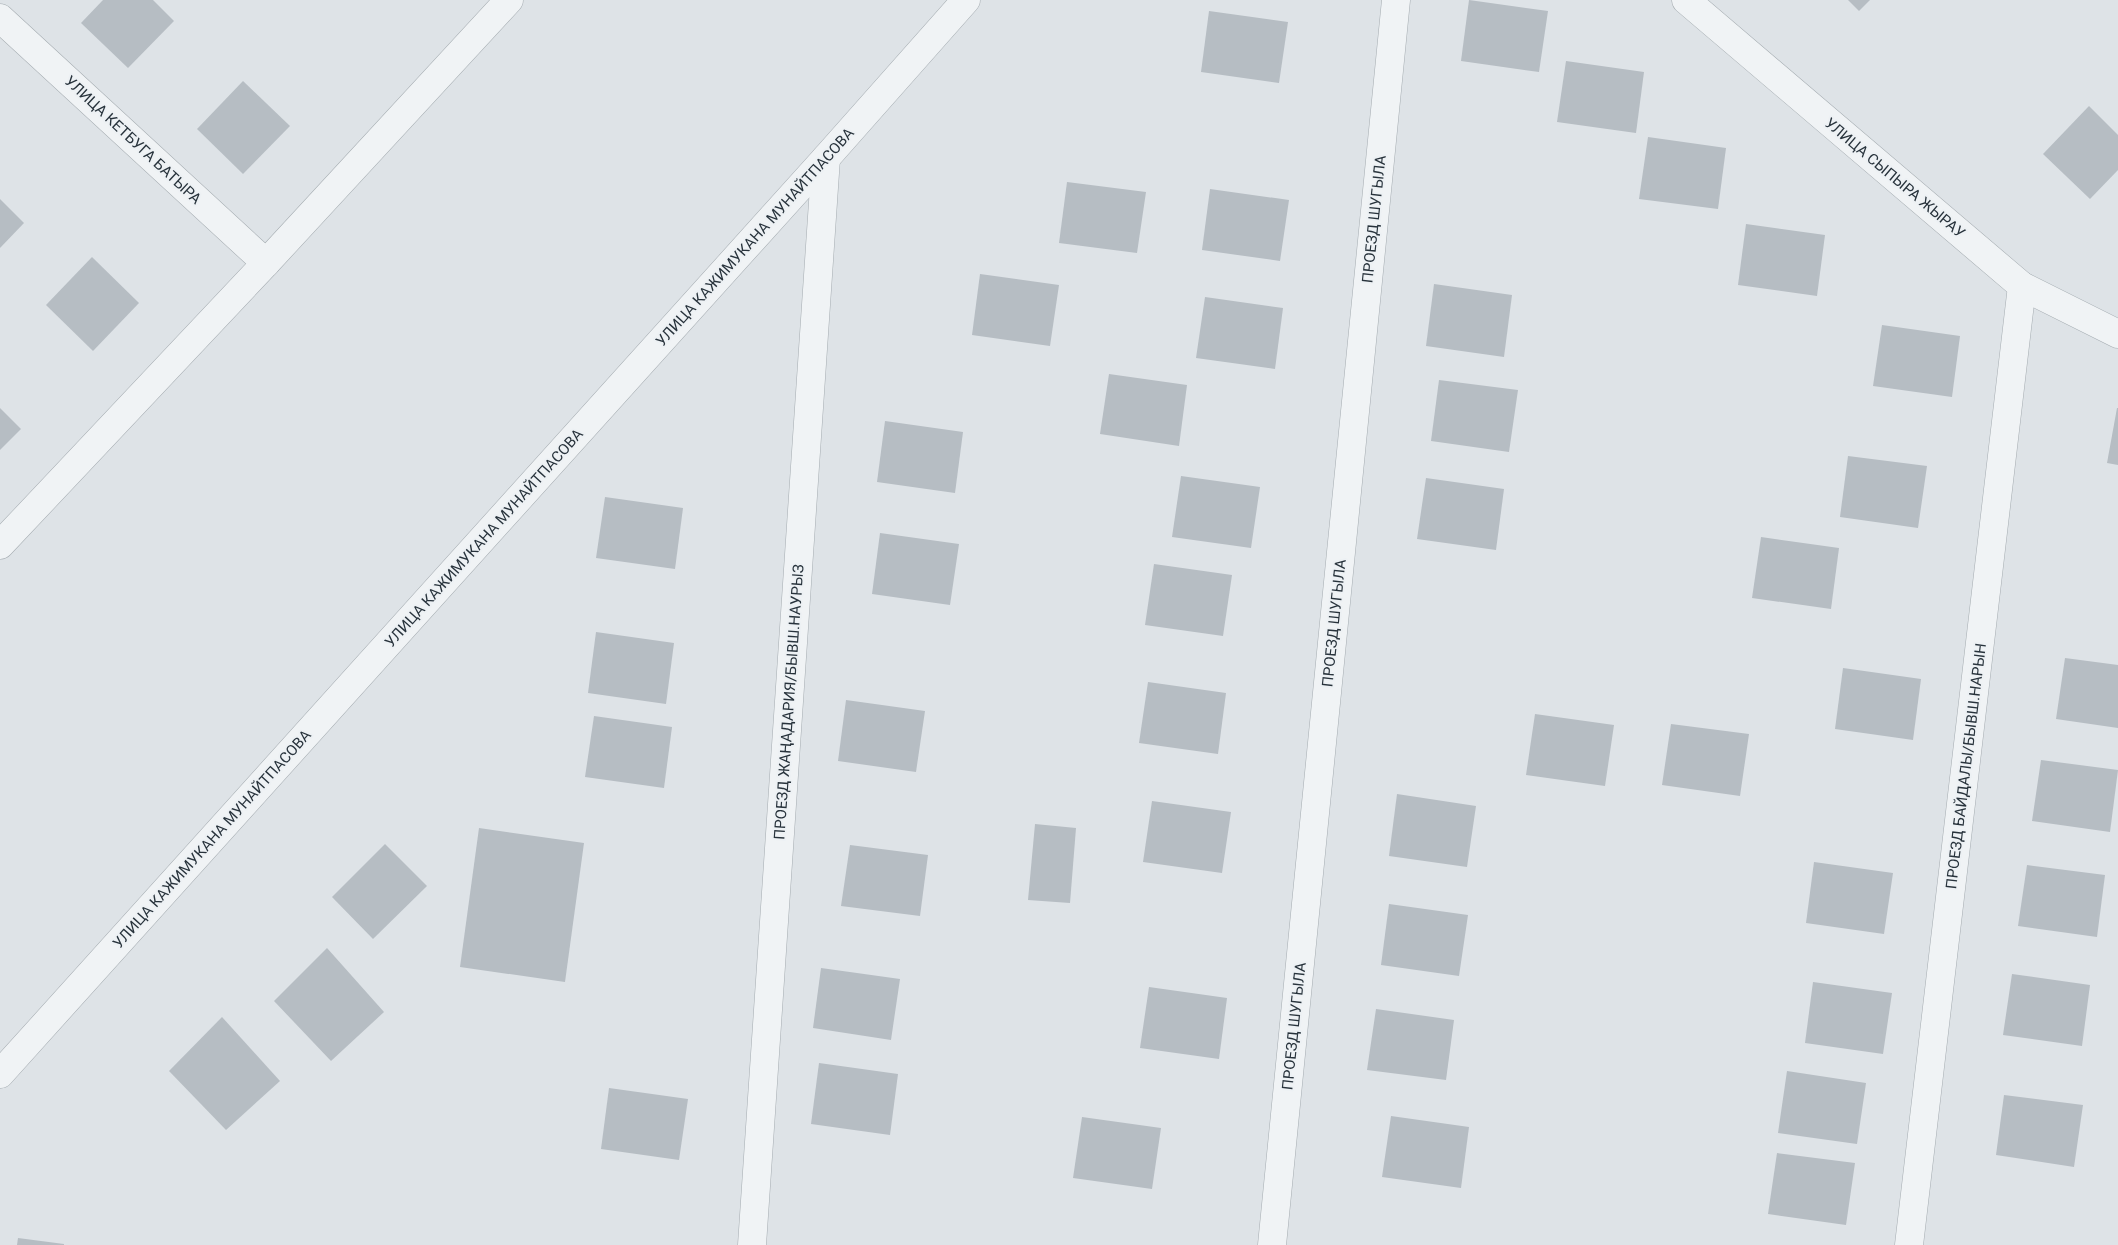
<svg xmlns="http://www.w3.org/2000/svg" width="2118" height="1245" font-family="Roboto,sans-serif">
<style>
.building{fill:#b6bdc3}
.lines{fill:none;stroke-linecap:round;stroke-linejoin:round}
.minor-casing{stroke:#a4abb0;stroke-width:29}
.minor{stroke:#f0f3f5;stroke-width:28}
.labels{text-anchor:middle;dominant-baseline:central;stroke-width:4;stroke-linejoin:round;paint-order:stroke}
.street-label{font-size:15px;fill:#28333c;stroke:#edf1f4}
</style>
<rect width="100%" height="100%" fill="#dee3e7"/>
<g class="building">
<polygon points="103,0 153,0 174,21 128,68 81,23"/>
<polygon points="1469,0 1548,11 1539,72 1461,61"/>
<polygon points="1848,0 1870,0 1859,11"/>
<polygon points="1209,11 1288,22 1279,83 1201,72"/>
<polygon points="1566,61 1644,72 1636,133 1557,122"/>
<polygon points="243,81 290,126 243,174 197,129"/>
<polygon points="2089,106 2118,135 2118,170 2090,199 2043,154"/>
<polygon points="1648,137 1726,148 1718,209 1639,199"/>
<polygon points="1067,182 1146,192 1137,253 1059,243"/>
<polygon points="1210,189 1289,200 1280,261 1202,250"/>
<polygon points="0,199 24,223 0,248"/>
<polygon points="1746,224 1825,235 1817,296 1738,285"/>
<polygon points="92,257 139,303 93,351 46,305"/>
<polygon points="980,274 1059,285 1050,346 972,335"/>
<polygon points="1434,284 1512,295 1504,357 1426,346"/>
<polygon points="1205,297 1283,308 1275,369 1196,358"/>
<polygon points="1882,325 1960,336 1952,397 1873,386"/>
<polygon points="1109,374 1187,385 1179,446 1100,434"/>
<polygon points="1439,380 1518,390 1509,452 1431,441"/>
<polygon points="0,408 21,429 0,450"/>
<polygon points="2117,408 2118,408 2118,465 2107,463"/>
<polygon points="885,421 963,432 955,493 877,482"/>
<polygon points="1848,456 1927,466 1918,528 1840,517"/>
<polygon points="1181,476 1260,487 1251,548 1172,537"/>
<polygon points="1426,478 1504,489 1496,550 1417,539"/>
<polygon points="605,497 683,508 675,569 596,558"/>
<polygon points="880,533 959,544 950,605 872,594"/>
<polygon points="1761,537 1839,548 1831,609 1752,598"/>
<polygon points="1154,564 1232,575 1223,636 1145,625"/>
<polygon points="596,632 674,643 666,704 588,693"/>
<polygon points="2065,658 2118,665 2118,728 2056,719"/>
<polygon points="1843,668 1921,679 1913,740 1835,729"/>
<polygon points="1148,682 1226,693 1218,754 1139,743"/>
<polygon points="846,700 925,711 916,772 838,761"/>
<polygon points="1535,714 1614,725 1605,786 1526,775"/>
<polygon points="594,716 672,727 664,788 585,777"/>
<polygon points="1671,724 1749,734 1740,796 1662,785"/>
<polygon points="2041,760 2118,770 2110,832 2032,821"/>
<polygon points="1397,794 1476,806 1467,867 1389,856"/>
<polygon points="1152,801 1231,812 1222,873 1143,862"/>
<polygon points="1035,824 1076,828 1070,903 1028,900"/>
<polygon points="479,828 584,843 565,982 460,967"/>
<polygon points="385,844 427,886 373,939 332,897"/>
<polygon points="850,845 928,855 920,916 841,906"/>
<polygon points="1814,862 1893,873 1884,934 1806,923"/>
<polygon points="2027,865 2105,875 2097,937 2018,926"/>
<polygon points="1389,904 1468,915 1459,976 1381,965"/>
<polygon points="327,948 384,1012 331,1061 274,1001"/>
<polygon points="821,968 900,979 891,1040 813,1028"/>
<polygon points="2012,974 2090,985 2082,1046 2003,1035"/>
<polygon points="1813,982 1892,993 1883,1054 1805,1043"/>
<polygon points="1149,987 1227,998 1219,1059 1140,1048"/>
<polygon points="1376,1009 1454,1020 1446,1080 1367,1070"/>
<polygon points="222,1017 280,1081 226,1130 169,1071"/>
<polygon points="819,1063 898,1074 890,1135 811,1124"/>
<polygon points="1787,1071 1866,1083 1857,1144 1778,1133"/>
<polygon points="609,1088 688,1099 679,1160 601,1149"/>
<polygon points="2004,1095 2083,1105 2074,1167 1996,1155"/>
<polygon points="1391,1116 1469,1127 1461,1188 1382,1177"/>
<polygon points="1082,1117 1161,1128 1152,1189 1073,1178"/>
<polygon points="1777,1153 1855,1163 1846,1225 1768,1214"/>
<polygon points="18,1238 64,1244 64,1245 17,1245"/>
</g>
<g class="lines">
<defs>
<g id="minor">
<polyline points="1686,0 2022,286 2118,334"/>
<polyline points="0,18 266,263"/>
<polyline points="0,545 266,263 509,0"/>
<polyline points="0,1074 826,158 966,0"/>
<polyline points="752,1245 826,158"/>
<polyline points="1272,1245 1396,0"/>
<polyline points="1909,1245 2022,286"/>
</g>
</defs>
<use href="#minor" class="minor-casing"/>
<use href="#minor" class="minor"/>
</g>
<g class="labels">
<g class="street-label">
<text transform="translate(133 140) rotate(43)">УЛИЦА КЕТБУГА БАТЫРА</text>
<text transform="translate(1895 178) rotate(40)">УЛИЦА СЫПЫРА ЖЫРАУ</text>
<text transform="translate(1374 219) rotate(-84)">ПРОЕЗД ШУГЫЛА</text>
<text transform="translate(755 237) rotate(-48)">УЛИЦА КАЖИМУКАНА МУНАЙТПАСОВА</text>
<text transform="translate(484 538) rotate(-48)">УЛИЦА КАЖИМУКАНА МУНАЙТПАСОВА</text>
<text transform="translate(1334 623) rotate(-84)">ПРОЕЗД ШУГЫЛА</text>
<text transform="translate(789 702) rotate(-86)">ПРОЕЗД ЖАҢАДАРИЯ/БЫВШ.НАУРЫЗ</text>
<text transform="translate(1966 766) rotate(-83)">ПРОЕЗД БАЙДАЛЫ/БЫВШ.НАРЫН</text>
<text transform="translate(212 839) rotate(-48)">УЛИЦА КАЖИМУКАНА МУНАЙТПАСОВА</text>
<text transform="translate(1294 1026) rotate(-84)">ПРОЕЗД ШУГЫЛА</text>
</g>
</g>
</svg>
